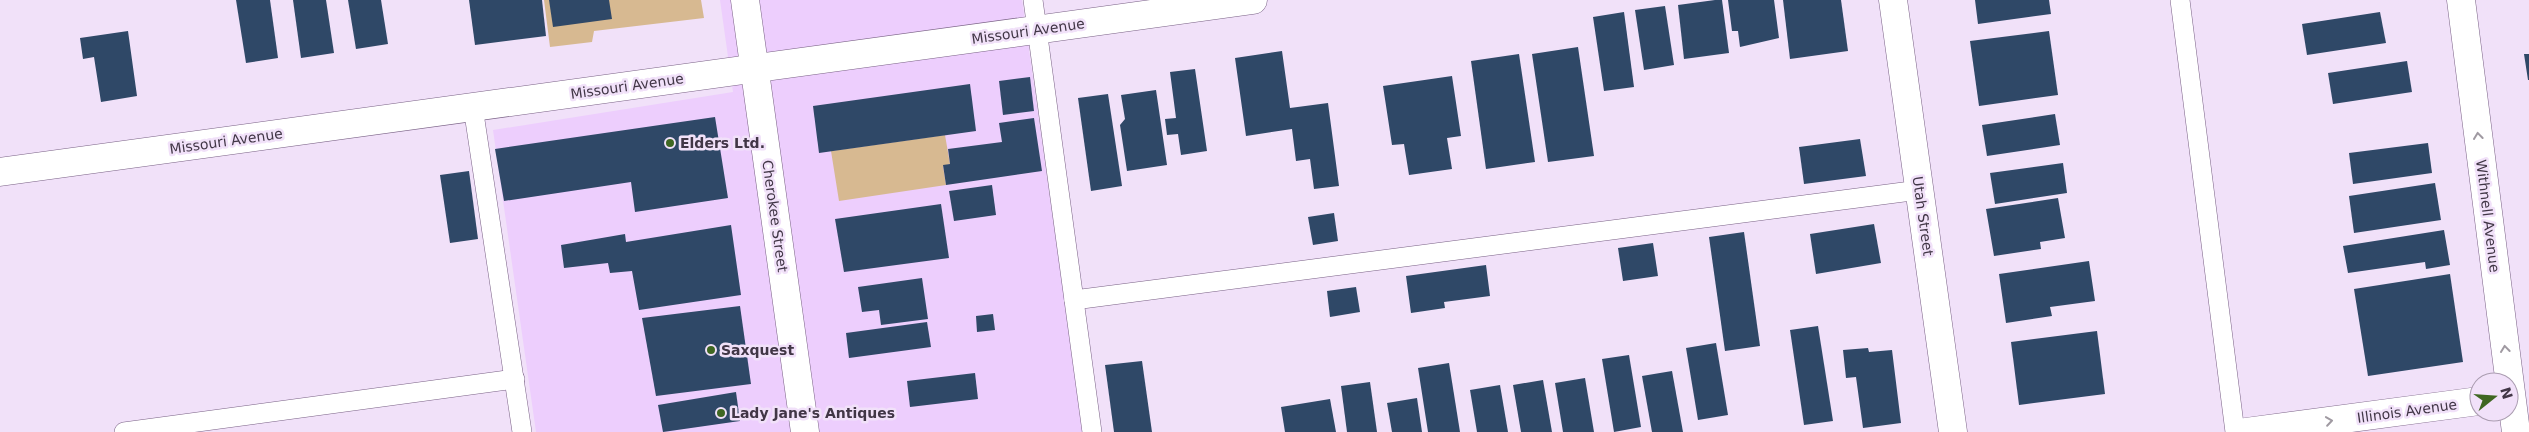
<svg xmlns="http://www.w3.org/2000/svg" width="2529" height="432" font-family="'DejaVu Sans',sans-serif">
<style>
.built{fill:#edcefd}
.green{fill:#d7b991}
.building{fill:#2f4867}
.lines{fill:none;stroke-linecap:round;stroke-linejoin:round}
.lane-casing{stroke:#796185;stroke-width:20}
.street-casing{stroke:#796185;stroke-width:29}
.secondary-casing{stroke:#796185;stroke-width:29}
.lane{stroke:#fff;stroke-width:19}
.street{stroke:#fff;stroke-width:28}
.secondary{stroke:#fff;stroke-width:28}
.oneway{stroke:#a09aa2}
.poi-dot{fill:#3f6722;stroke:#f1e1f9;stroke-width:2}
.labels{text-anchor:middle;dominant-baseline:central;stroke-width:5;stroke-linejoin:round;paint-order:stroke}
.street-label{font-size:14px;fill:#413646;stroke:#f1e1f9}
.poi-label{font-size:14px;font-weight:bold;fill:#413646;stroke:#f1e1f9;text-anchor:start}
</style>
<rect width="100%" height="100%" fill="#f1e1f9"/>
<polygon class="built" points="720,0 1022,0 1083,432 536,432 493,130 733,92"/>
<g class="green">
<polygon points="544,0 701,0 704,18 594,31 592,42 550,47"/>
<polygon points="945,135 950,164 943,166 946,185 839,201 831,151"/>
</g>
<g class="building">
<polygon points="236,0 270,0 278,58 246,63"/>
<polygon points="293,0 326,0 334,53 301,58"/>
<polygon points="348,0 381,0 388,44 356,49"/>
<polygon points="469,0 542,0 546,36 475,45"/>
<polygon points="549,0 609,0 612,19 553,27"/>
<polygon points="1715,0 1722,0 1729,53 1684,59 1678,5"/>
<polygon points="1728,0 1774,0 1779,38 1740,47 1738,31 1732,31"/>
<polygon points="1783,0 1841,0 1848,51 1790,59"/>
<polygon points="1975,0 2049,0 2051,14 1978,24"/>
<polygon points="1665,6 1674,65 1644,70 1635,10"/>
<polygon points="1624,12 1634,87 1604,91 1593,17"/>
<polygon points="2380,12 2386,43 2307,55 2302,24"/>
<polygon points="128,31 137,96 101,102 94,57 83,59 80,38"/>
<polygon points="2049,31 2058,95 1979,106 1970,41"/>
<polygon points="1578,47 1594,156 1548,162 1532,54"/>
<polygon points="1282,51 1290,108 1328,103 1339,186 1314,189 1310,159 1296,161 1292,129 1246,136 1235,58"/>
<polygon points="1519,54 1535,162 1486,169 1471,61"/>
<polygon points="2524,54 2529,54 2529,80 2528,80"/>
<polygon points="2407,61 2412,92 2333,104 2328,73"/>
<polygon points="1195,69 1207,151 1181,155 1178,134 1167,135 1165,119 1176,118 1170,72"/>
<polygon points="1452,76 1461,136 1447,138 1452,169 1409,175 1404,144 1392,145 1383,86"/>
<polygon points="1030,77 1034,111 1003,115 999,81"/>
<polygon points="970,84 976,131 819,153 813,106"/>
<polygon points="1156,90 1167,165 1127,171 1120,125 1125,119 1121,95"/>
<polygon points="1108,94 1122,186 1091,191 1078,98"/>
<polygon points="2055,114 2060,145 1987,156 1982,125"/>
<polygon points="715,117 728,198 635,212 631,182 504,201 495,149"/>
<polygon points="1034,118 1042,171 946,185 943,165 950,164 948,149 1002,142 999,123"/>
<polygon points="1860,139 1866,176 1804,184 1799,147"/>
<polygon points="2428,143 2432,173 2353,184 2349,153"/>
<polygon points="2063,163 2067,193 1995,204 1990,173"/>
<polygon points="469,171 478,239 450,243 440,175"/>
<polygon points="2435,183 2441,220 2354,233 2349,196"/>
<polygon points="992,185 996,215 954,221 949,191"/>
<polygon points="2058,198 2065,238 2040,242 2041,249 1994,256 1986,209"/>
<polygon points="941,204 949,258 844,272 835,219"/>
<polygon points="1334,213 1338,241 1313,245 1308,217"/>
<polygon points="1874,224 1881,263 1816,274 1810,234"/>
<polygon points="731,225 741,295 639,310 632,271 610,273 608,263 564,268 561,245 625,234 626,242"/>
<polygon points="2444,230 2450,265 2426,269 2425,262 2348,273 2343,246"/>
<polygon points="1744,232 1760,346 1725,351 1709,237"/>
<polygon points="1653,243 1658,276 1623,281 1618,248"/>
<polygon points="2089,261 2095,301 2050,307 2052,316 2006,323 1999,274"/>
<polygon points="1486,265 1490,296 1444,302 1445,308 1411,313 1406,276"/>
<polygon points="2450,274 2463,362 2368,376 2354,289"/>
<polygon points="922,278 928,319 881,325 879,310 862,312 858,287"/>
<polygon points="1356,287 1360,312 1330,317 1327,291"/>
<polygon points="740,306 751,384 656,396 642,318"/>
<polygon points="993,314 995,330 977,332 976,316"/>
<polygon points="927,322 931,347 849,358 846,333"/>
<polygon points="1818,326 1833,421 1804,425 1790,330"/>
<polygon points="2097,331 2105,394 2019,405 2011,342"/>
<polygon points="1716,343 1728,415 1698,420 1686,348"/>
<polygon points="1868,348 1869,352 1892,350 1901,423 1863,428 1856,377 1846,378 1843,350"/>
<polygon points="1629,355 1641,427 1614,432 1602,359"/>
<polygon points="1142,361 1152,432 1114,432 1105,365"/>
<polygon points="1449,363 1460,432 1428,432 1418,368"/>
<polygon points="1672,371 1683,432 1652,432 1642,376"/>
<polygon points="975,373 978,399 910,407 907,381"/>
<polygon points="1585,378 1594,432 1563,432 1555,383"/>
<polygon points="1543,380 1552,432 1521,432 1513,385"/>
<polygon points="1370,382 1377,432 1347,432 1341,386"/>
<polygon points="1500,385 1508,432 1477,432 1470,390"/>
<polygon points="736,392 740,421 663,432 658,405"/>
<polygon points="1417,398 1422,432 1392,432 1387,403"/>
<polygon points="1330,399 1336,432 1285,432 1281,407"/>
</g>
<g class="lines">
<defs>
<g id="lane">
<polyline points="1033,0 1092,432"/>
<polyline points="2180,0 2235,432"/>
<polyline points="473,107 522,432"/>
<polyline points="1074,300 1919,190"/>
<polyline points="124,432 515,379"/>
</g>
<g id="street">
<polyline points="1893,0 1953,432"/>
<polyline points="2461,0 2516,432"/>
<polyline points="0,172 1253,0"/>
<polyline points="2246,432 2479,401"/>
</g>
<polyline id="secondary" points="745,0 805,432"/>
</defs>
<use href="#lane" class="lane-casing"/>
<use href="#street" class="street-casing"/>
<use href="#secondary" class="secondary-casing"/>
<use href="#lane" class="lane"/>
<use href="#street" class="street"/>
<use href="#secondary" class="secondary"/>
</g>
<defs><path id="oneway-chevron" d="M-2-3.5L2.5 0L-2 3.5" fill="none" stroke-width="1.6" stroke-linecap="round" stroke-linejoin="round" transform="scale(1.25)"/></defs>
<g class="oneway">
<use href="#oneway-chevron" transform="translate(2478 136) rotate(-97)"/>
<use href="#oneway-chevron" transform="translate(2505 349) rotate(-97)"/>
<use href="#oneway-chevron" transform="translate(2329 421) rotate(-8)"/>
</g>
<g class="poi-dot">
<circle cx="670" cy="143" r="5"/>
<circle cx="711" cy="350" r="5"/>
<circle cx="721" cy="413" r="5"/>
</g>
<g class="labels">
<g class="street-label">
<text transform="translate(1028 31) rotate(-8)">Missouri Avenue</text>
<text transform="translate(627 86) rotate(-8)">Missouri Avenue</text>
<text transform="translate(226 141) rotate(-8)">Missouri Avenue</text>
<text transform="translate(775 216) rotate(82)">Cherokee Street</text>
<text transform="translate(1923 216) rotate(82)">Utah Street</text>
<text transform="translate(2488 216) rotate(83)">Withnell Avenue</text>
<text transform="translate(2407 411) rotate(-8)">Illinois Avenue</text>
</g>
<g class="poi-label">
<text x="680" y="143">Elders Ltd.</text>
<text x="721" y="350">Saxquest</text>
<text x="731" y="413">Lady Jane's Antiques</text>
</g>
</g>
<g transform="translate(2494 397) rotate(73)"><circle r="24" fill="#f1e1f9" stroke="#ab9db1"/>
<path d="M0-4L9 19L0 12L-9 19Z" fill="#3f6722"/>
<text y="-8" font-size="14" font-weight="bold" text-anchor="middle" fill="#413646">N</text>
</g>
</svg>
